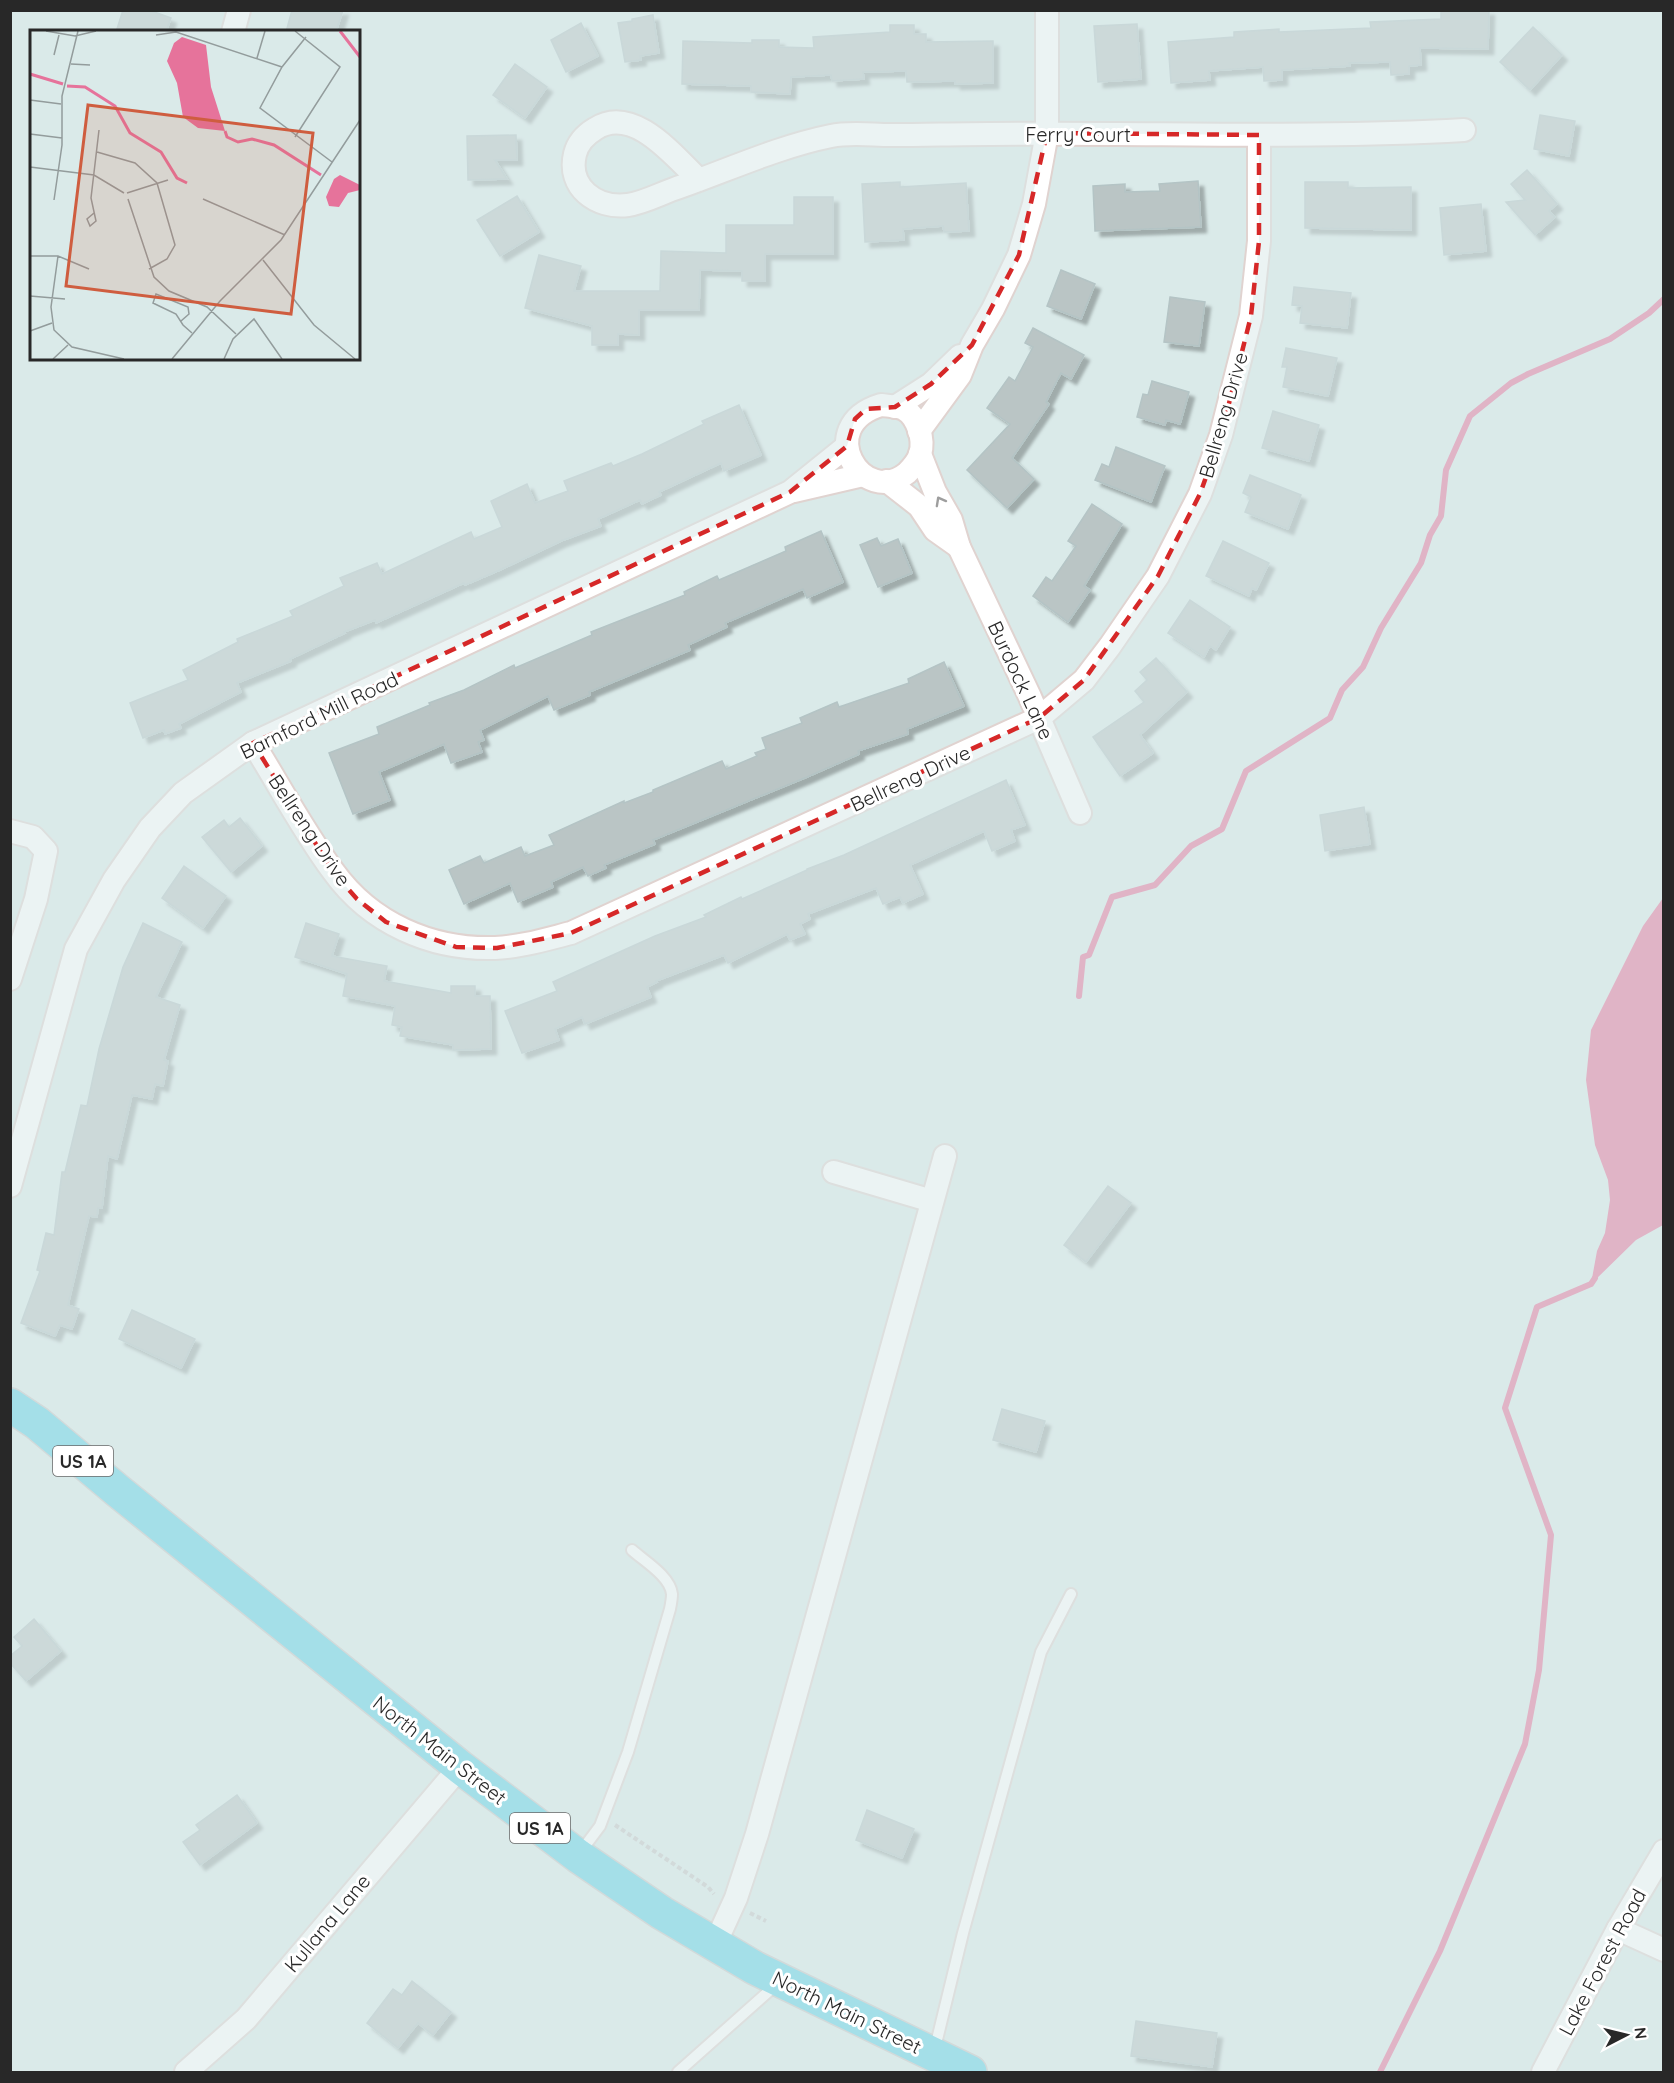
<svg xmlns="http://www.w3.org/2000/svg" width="1674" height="2083" font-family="Quicksand,sans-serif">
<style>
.water{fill:#e6739b}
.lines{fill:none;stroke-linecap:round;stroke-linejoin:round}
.stream{stroke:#e6739b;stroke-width:6}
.building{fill:#bac5c5;stroke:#b4c4c5;stroke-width:1.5;filter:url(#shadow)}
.service-casing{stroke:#e0d3d0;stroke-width:14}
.minor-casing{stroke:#e0d3d0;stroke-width:26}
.primary-casing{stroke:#c7c7c7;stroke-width:36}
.path{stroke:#c7c7c7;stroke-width:4;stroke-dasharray:4.5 3;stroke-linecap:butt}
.service{stroke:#fff;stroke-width:10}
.minor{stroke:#fff;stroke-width:22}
.primary{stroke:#62d2e7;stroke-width:33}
.oneway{stroke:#9e9e9e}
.marked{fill:none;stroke:#d62828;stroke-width:4.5;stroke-dasharray:12 8;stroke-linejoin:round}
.labels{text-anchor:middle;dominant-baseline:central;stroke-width:6;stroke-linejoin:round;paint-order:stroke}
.shield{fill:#fff;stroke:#686868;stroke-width:1.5}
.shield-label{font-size:18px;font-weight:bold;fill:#282828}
.street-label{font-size:20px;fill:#282828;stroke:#fff}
.inset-river{fill:none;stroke:#e6739b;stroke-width:3}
.inset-road{fill:none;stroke:#939c9c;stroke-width:1.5}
.view{fill:#cf5d3f;fill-opacity:0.15;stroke:#cf5d3f;stroke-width:3}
.inset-edge{fill:none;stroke:#282828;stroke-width:3}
</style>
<defs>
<filter id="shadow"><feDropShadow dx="5.5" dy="5.5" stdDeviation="1.5" flood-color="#0004"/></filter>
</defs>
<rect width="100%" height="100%" fill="#daeae9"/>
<polygon class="water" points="1663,898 1663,1225 1636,1240 1591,1284 1597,1251 1605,1233 1610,1200 1608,1180 1595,1145 1586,1080 1591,1030 1643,926"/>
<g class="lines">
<g class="stream">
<polyline points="1079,996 1083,957 1089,955 1112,897 1155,885 1191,846 1222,829 1246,771 1330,718 1342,690 1363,667 1381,628 1421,563 1430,535 1441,516 1446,470 1470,416 1511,383 1528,374 1610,339 1649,313 1664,299"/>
<polyline points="1380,2072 1440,1951 1525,1744 1539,1670 1551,1535 1505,1408 1537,1307 1591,1284 1595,1278"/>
</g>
</g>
<g class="building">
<polygon points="123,10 149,10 171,18 166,32 116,32"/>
<polygon points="292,10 343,10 336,32 286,32"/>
<polygon points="1441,10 1489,10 1488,49 1420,48 1421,65 1409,66 1409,74 1391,75 1390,62 1349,63 1350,66 1282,70 1282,80 1264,81 1263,67 1209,71 1210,80 1171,83 1168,42 1234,37 1234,32 1279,29 1279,32 1371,28 1370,22 1441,19"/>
<polygon points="653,15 659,53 640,56 641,60 625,62 618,23 632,21 632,19"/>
<polygon points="581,23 598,56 566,72 551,40"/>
<polygon points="1137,24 1141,79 1098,82 1094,26"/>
<polygon points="890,25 914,25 914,34 926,34 926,42 993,41 993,83 955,84 955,81 907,82 906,71 863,72 864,79 832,81 831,75 791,77 790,94 751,92 751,86 682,84 683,41 752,43 752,40 779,40 779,47 814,48 813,37 890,32"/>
<polygon points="1533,27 1562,55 1530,90 1500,62"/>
<polygon points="515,64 547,87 525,118 493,95"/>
<polygon points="1540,115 1575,121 1569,156 1534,149"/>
<polygon points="516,135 517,160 495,160 507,179 468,180 467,136"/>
<polygon points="1527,170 1557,204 1549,211 1555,217 1535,235 1506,202 1525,200 1511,184"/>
<polygon points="1198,181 1201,227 1095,231 1093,186 1125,184 1125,192 1160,191 1159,184"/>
<polygon points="900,182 900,187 966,183 969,231 944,232 943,226 903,229 904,240 865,242 862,184"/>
<polygon points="1305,182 1348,182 1348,188 1411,187 1411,230 1305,228"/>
<polygon points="517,196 539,232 500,256 477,220"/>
<polygon points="794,197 833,197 833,254 765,254 765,281 742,281 742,271 700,270 699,310 639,310 639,335 618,334 618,345 592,345 592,326 525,308 539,255 581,266 574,291 660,291 661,251 726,253 726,225 794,225"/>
<polygon points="1481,204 1486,251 1444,255 1440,208"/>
<polygon points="1061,270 1095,284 1081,319 1047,306"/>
<polygon points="1294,287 1351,293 1347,328 1300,323 1302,306 1292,305"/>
<polygon points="1170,297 1205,302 1199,346 1164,342"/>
<polygon points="1033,328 1084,355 1071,379 1061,373 1046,402 1049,404 1012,458 1034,479 1007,508 967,470 1010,424 987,408 1009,377 1015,381 1033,347 1025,343"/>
<polygon points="1286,348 1337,358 1328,396 1283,387 1287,367 1282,367"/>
<polygon points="1152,381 1189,392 1180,424 1166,420 1165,425 1137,417 1143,394 1148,395"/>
<polygon points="739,405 761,455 724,471 721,463 659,492 661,495 642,504 640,500 598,519 601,526 561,541 500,570 465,585 464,583 376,623 375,620 344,632 345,633 290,659 291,661 237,683 241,692 179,724 181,728 165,734 164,730 143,738 130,703 188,680 183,670 238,642 237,639 293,616 290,611 344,586 340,578 377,563 382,574 471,532 474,539 502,527 491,501 527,484 535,503 568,491 564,481 611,463 613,466 642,454 704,424 702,421"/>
<polygon points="1273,411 1319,425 1309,461 1262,448"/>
<polygon points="1116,447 1165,466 1151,502 1095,480 1102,464 1109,467"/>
<polygon points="1250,475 1301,495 1288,529 1245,512 1251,497 1243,493"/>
<polygon points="1092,504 1122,524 1084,586 1090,590 1068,622 1033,596 1046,577 1052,581 1076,546 1068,541"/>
<polygon points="821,531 843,582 807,598 803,589 725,623 727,627 688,645 690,650 589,692 590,695 554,710 548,696 480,730 484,740 478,742 482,752 451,763 444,744 379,772 390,800 353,814 329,753 379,734 377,727 430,705 429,703 464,690 514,665 515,668 592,635 591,632 685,595 684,592 717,576 719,580 786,551 785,547"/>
<polygon points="877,538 881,546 898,539 912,573 878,587 860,545"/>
<polygon points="1223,541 1269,563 1256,590 1252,588 1249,596 1206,576"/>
<polygon points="1190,600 1230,627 1216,650 1210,646 1204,657 1168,633"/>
<polygon points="1156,658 1187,692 1140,735 1153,753 1120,776 1093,737 1144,702 1135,691 1147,680 1140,672"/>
<polygon points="944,662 964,706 907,729 908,734 858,751 859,754 807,777 653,840 655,844 604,865 606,868 588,876 583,867 551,882 553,887 518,902 510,883 464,904 449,870 480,856 484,863 521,847 525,856 554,845 549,835 624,801 624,803 653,792 653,790 722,761 726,769 757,756 755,753 766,749 762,738 802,723 800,718 837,702 839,707 909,683 908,679"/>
<polygon points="1006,780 1025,825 1011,830 1015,841 992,851 984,831 910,865 923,894 903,903 900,897 883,904 876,888 808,914 810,919 800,924 805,934 790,940 787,934 728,963 724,955 656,981 657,982 647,987 651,997 585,1024 582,1017 555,1029 559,1040 522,1053 505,1011 557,991 553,982 655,936 706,917 704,915 741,897 742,899 807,870 807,869 844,855"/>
<polygon points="1364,807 1370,844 1325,851 1320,815"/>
<polygon points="240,818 262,846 231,872 202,837 224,820 229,827"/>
<polygon points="184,866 226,896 203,928 162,898"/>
<polygon points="143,923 182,942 156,997 180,1005 164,1060 168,1061 163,1086 155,1084 152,1099 132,1095 117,1159 108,1156 102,1208 98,1208 97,1217 89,1216 68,1305 79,1309 72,1329 60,1325 55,1336 21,1323 40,1271 37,1270 46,1233 54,1235 62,1172 65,1172 81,1105 87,1106 99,1049 123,967"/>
<polygon points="306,923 339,934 332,956 387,966 384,981 451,993 451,986 475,986 475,996 490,996 491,1049 453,1050 453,1045 400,1036 402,1027 392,1025 395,1006 343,996 347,974 295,957"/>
<polygon points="1108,1186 1131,1203 1086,1262 1064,1245"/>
<polygon points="132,1310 195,1339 181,1368 119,1339"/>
<polygon points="1002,1409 1045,1421 1036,1452 993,1440"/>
<polygon points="34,1619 61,1651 26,1681 10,1663 10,1656 22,1646 14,1637"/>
<polygon points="237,1795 257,1823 200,1865 183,1842 200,1830 196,1825"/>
<polygon points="867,1810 914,1829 902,1858 856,1840"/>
<polygon points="412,1981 451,2012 433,2035 418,2023 398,2048 367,2023 393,1989 402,1995"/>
<polygon points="1136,2021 1217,2033 1212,2067 1131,2056"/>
</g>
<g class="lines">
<defs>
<g id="service">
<path d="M579,1854L600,1826L628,1752L670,1609C671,1604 672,1598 672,1594C670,1576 644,1561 632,1550"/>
<polyline points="934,2052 963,1933 1041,1652 1071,1594"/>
<polyline points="678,2072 777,1984"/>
</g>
<g id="minor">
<polyline points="233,32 239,10"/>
<path d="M699,180C674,156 633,104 595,129C585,135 578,142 575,154C567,187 596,209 628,205C643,203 660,194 674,189C726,171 777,147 831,136C849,132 872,135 891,135C924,135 957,134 990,134C1148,132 1306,139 1464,130"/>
<path d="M881,405C888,406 897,406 904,409C917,416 925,440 920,454C918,462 912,468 907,473C863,509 812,426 881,405Z"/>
<polyline points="895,407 931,384 960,356"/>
<polyline points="919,431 960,375 972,345 993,309 1019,255 1034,204 1047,133 1047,10"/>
<polyline points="920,454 935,492 951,520 959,547 1030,697 1080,813"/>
<polyline points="887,481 919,506 935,530 959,547"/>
<polyline points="794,491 863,475"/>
<path d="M253,743C279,785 304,832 333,871C371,924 432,950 495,948C521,947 547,939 571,933L1039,718L1084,680L1110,646L1158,576L1200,494L1221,435L1251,316L1259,241V135"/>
<polyline points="10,831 33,837 46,851 36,899 10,979"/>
<polyline points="834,1172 932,1201"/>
<polyline points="10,1186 76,949 114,880 150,828 183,793 253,743 790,492 847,446"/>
<polyline points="1618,1929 1664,1950"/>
<polyline points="715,1944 736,1898 757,1834 945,1156"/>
<polyline points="186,2072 246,2019 460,1767"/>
<polyline points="1543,2072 1618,1929 1664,1851"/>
</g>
<polyline id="primary" points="10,1405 37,1423 118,1491 460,1767 578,1856 662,1913 755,1968 970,2072"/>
</defs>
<use href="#service" class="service-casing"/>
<use href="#minor" class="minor-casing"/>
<use href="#primary" class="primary-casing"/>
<g class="path">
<polyline points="615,1825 708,1887 714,1894"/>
<polyline points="750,1913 766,1921"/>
</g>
<use href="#service" class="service"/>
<use href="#minor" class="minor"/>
<use href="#primary" class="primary"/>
</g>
<defs><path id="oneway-chevron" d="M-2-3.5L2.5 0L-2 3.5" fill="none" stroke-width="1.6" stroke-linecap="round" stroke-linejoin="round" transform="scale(1.5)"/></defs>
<use class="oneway" href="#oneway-chevron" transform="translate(940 501) rotate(-119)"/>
<path d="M0 0H1674V2083H0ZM1047,133L1259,135V241L1251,316L1221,435L1200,494L1158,576L1084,680L1039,718L571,933L497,948L456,947L386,922L357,899L334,873L253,743L790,492L847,446L855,419L866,409L895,407L931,384L972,345L1019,255Z" fill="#daeae9" fill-opacity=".55" fill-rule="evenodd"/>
<path class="marked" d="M1047,133L1259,135V241L1251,316L1221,435L1200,494L1158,576L1084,680L1039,718L571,933L497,948L456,947L386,922L357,899L334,873L253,743L790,492L847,446L855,419L866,409L895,407L931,384L972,345L1019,255Z"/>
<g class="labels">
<g class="shield">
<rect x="53" y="1446" width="60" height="30" rx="4.5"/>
<rect x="510" y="1813" width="60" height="30" rx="4.5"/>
</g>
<g class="shield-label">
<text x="83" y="1461">US 1A</text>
<text x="540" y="1828">US 1A</text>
</g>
<g class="street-label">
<text x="1078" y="134">Ferry Court</text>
<text transform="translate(1223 415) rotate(-74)">Bellreng Drive</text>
<text transform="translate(1021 680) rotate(65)">Burdock Lane</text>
<text transform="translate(319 715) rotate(-26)">Barnford Mill Road</text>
<text transform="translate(910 778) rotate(-25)">Bellreng Drive</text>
<text transform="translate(310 830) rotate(56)">Bellreng Drive</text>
<text transform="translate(440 1750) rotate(38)">North Main Street</text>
<text transform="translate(327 1923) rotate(-50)">Kullana Lane</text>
<text transform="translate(1602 1962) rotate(-62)">Lake Forest Road</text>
<text transform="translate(847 2012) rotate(26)">North Main Street</text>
</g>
</g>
<g transform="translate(30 30)">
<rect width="330" height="330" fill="#daeae9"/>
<path d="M152,7L176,15L181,57L195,101L168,98L153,87L147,53L137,31L144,13ZM310,145L330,155V160L318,163L309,177L299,176L296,167L304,149Z" fill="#e6739b"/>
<path class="inset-river" d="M310,1L330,27M0,44L33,54M37,56L55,57L85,76L100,103L131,122L147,148L157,153M195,101L197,107L208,112L222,109L244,115L291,145"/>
<path class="inset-road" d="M16,1L45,6L66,1M126,5L146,2L252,37M276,7L252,37L230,78L302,132M24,25L29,5M227,28L235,1M41,34L60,35M0,70L31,74M0,104L32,108M265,107L310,37L265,1M67,122L105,133L127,153L145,215L137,229L119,239M0,137L64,145L94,163M97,163L138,150M98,169L124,247L139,261L177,277L206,304M173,169L255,205M24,170L32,115V66L48,1M64,183L57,189L60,196L66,191L61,168L69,100M0,226H28L59,239M28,226L21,277L24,300L42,317L94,329M233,230L284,295L325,329M0,266L35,269M151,291L159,284L158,277L126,264L123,273L146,284L153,295L162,303M0,301L22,293M23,329L38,315M142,329L190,271L251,210L330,90M194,329L203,309L224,289L252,329"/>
<path class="view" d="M58,75L283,103L261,284L36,256Z"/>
<rect width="330" height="330" class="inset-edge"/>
</g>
<rect width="1674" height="2083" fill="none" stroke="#282828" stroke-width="24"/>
<g transform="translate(1626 2035) rotate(83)" stroke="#ffffff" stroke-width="4.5" paint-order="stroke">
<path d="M0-4.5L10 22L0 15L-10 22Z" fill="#282828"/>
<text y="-9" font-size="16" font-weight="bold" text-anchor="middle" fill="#282828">N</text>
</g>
</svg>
